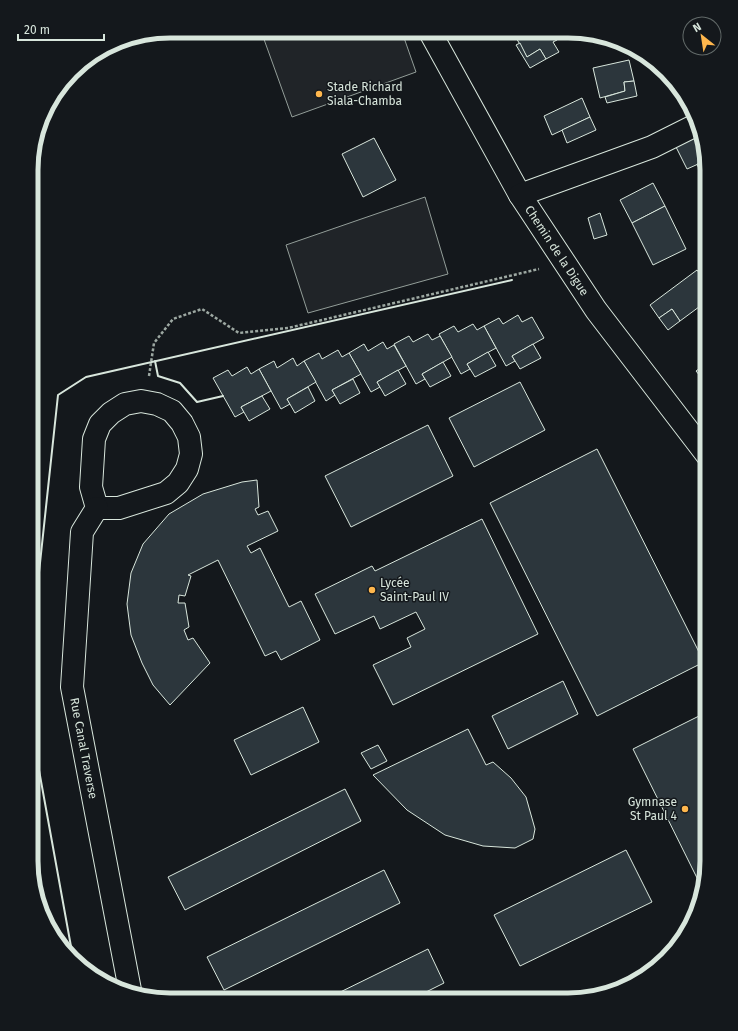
<svg xmlns="http://www.w3.org/2000/svg" width="738" height="1031" font-family="'Fira Sans',sans-serif">
<style>
.green{fill:#202428;stroke:#939e99}
.building{fill:#2c363c;stroke:#d8e6dc}
.lines{fill:none;stroke-linecap:round;stroke-linejoin:round}
.minor-casing{stroke:#d8e6dc;stroke-width:24}
.path{stroke:#9da8a2;stroke-width:2.5;stroke-dasharray:3 2;stroke-linecap:butt}
.minor{stroke:#14181c;stroke-width:22}
.wall{stroke:#d8e6dc;stroke-width:2}
.poi-dot{fill:#ffb74d;stroke:#14181c;stroke-width:1.5}
.labels{text-anchor:middle;dominant-baseline:central;stroke-width:3;stroke-linejoin:round;paint-order:stroke}
.poi-label{font-size:12px;fill:#d8e6dc;stroke:#14181c;text-anchor:start}
.street-label{font-size:12px;fill:#d8e6dc;stroke:#14181c}
.rim{fill:none;stroke:#d8e6dc;stroke-width:5}
</style>
<rect width="100%" height="100%" fill="#14181c"/>
<g class="green">
<polygon points="261,31 402,32 416,72 292,117"/>
<polygon points="425,197 448,274 308,313 286,245"/>
</g>
<g class="building">
<polygon points="517,32 552,32 557,40 553,42 559,52 546,59 540,49 527,57 514,34"/>
<polygon points="520,43 527,57 540,49 546,59 530,68 516,45"/>
<polygon points="629,60 634,81 624,82 625,91 600,98 593,68"/>
<polygon points="634,81 637,96 607,103 605,97 625,91 624,82"/>
<polygon points="582,98 590,117 552,135 544,116"/>
<polygon points="590,117 596,130 567,143 562,130"/>
<polygon points="697,133 700,141 705,161 687,169 675,145"/>
<polygon points="374,138 396,180 363,197 342,154"/>
<polygon points="705,161 706,168 700,171 697,164"/>
<polygon points="706,168 707,170 707,183 700,171"/>
<polygon points="653,183 665,206 632,223 620,200"/>
<polygon points="665,206 686,249 653,265 632,223"/>
<polygon points="600,213 607,235 594,239 588,218"/>
<polygon points="697,270 707,283 707,301 680,321 672,309 659,318 650,305"/>
<polygon points="672,309 680,321 668,330 659,318"/>
<polygon points="518,315 522,322 532,317 544,338 512,356 515,361 506,366 484,326 499,318 503,324"/>
<polygon points="473,324 477,330 484,326 496,348 467,364 470,369 461,374 439,334 454,326 458,332"/>
<polygon points="428,334 432,340 440,336 452,357 422,374 425,379 416,384 394,344 409,336 413,342"/>
<polygon points="383,342 387,349 394,345 406,366 377,382 380,387 371,392 349,353 364,344 368,351"/>
<polygon points="533,344 541,358 520,369 512,356"/>
<polygon points="338,350 342,357 349,353 361,374 332,390 335,395 326,401 304,361 319,353 322,359"/>
<polygon points="488,352 496,366 475,377 467,364"/>
<polygon points="293,358 297,366 304,361 316,382 287,399 290,404 281,409 259,369 274,361 277,368"/>
<polygon points="443,362 451,376 430,387 422,374"/>
<polygon points="707,363 707,381 705,382 696,371"/>
<polygon points="247,367 251,374 259,369 271,391 241,407 244,412 235,417 213,378 228,370 232,376"/>
<polygon points="398,370 406,384 385,396 377,382"/>
<polygon points="353,379 360,393 340,404 332,390"/>
<polygon points="520,382 545,430 474,467 449,418"/>
<polygon points="308,387 315,401 295,413 287,399"/>
<polygon points="262,396 270,409 249,421 241,407"/>
<polygon points="428,425 453,476 351,527 325,476"/>
<polygon points="597,449 704,662 597,716 490,503"/>
<polygon points="257,480 259,507 255,509 258,515 268,511 278,531 247,546 251,553 260,548 289,607 301,601 320,640 281,660 276,651 265,656 218,560 188,575 191,576 185,596 179,595 178,603 185,603 189,627 184,630 188,640 193,638 210,663 170,705 153,685 142,663 131,635 127,604 131,573 143,544 169,514 203,494 242,482"/>
<polygon points="482,519 538,634 393,705 373,665 411,647 407,638 425,629 416,612 380,629 374,616 335,634 315,594 372,566 375,571"/>
<polygon points="563,681 578,714 508,749 492,716"/>
<polygon points="303,707 319,742 251,775 234,740"/>
<polygon points="707,712 707,870 701,886 633,749"/>
<polygon points="468,729 486,765 493,762 511,778 526,797 535,829 533,839 515,848 483,846 445,835 407,810 373,775"/>
<polygon points="378,745 387,761 371,769 361,753"/>
<polygon points="345,789 361,821 185,910 168,877"/>
<polygon points="626,850 652,902 520,966 494,915"/>
<polygon points="384,870 400,903 224,990 207,957"/>
<polygon points="428,949 444,983 410,1000 326,999"/>
</g>
<g class="lines">
<defs>
<g id="minor">
<path id="s1" d="M430,32L520,195L596,310L707,455"/>
<polyline points="520,195 652,147 696,125"/>
<polygon points="141,401 157,404 172,411 182,423 189,437 191,454 187,469 178,483 166,493 119,508 97,508 91,487 94,439 100,424 111,413 125,404"/>
<path id="s2" d="M97,508L82,532L72,687L130,990"/>
</g>
</defs>
<use href="#minor" class="minor-casing"/>
<polyline class="path" points="149,376 154,343 173,319 202,309 239,333 288,328 539,269"/>
<use href="#minor" class="minor"/>
<g class="wall">
<polyline points="155,361 158,376 180,383 197,402 223,396"/>
<polyline points="31,647 58,395 86,377 512,280"/>
<polyline points="31,726 72,952"/>
</g>
</g>
<g class="poi-dot">
<circle cx="319" cy="94" r="4"/>
<circle cx="372" cy="590" r="4"/>
<circle cx="685" cy="809" r="4"/>
</g>
<g class="labels">
<g class="poi-label">
<text x="327" y="87">Stade Richard<tspan x="327" dy="14">Siala-Chamba</tspan></text>
<text x="380" y="583">Lycée<tspan x="380" dy="14">Saint-Paul IV</tspan></text>
<text x="677" y="802" text-anchor="end">Gymnase<tspan x="677" dy="14">St Paul 4</tspan></text>
</g>
<g class="street-label">
<text stroke="none"><textPath href="#s1" startOffset="253">Chemin de la Digue</textPath></text>
<text stroke="none"><textPath href="#s2" startOffset="246">Rue Canal Traverse</textPath></text>
</g>
</g>
<path d="M0 0H738V1031H0ZM170 38H568A132 132 0 0 1 700 170V861A132 132 0 0 1 568 993H170A132 132 0 0 1 38 861V170A132 132 0 0 1 170 38Z" fill="#14181c" fill-rule="evenodd"/>
<path class="rim" d="M170 38H568A132 132 0 0 1 700 170V861A132 132 0 0 1 568 993H170A132 132 0 0 1 38 861V170A132 132 0 0 1 170 38Z"/>
<g transform="translate(702 36) rotate(330)"><circle r="19" fill="#14181c" stroke="#626a69"/>
<path d="M0-3L7 15L0 10L-7 15Z" fill="#ffb74d"/>
<text y="-6" font-size="11" font-weight="bold" text-anchor="middle" fill="#d8e6dc">N</text>
</g>
<path d="M18 34v6h86v-6" fill="none" stroke="#d8e6dc" stroke-width="2"/>
<text x="24" y="34" font-size="12" fill="#d8e6dc" stroke="#14181c" stroke-width="3" paint-order="stroke">20 m</text>
</svg>
